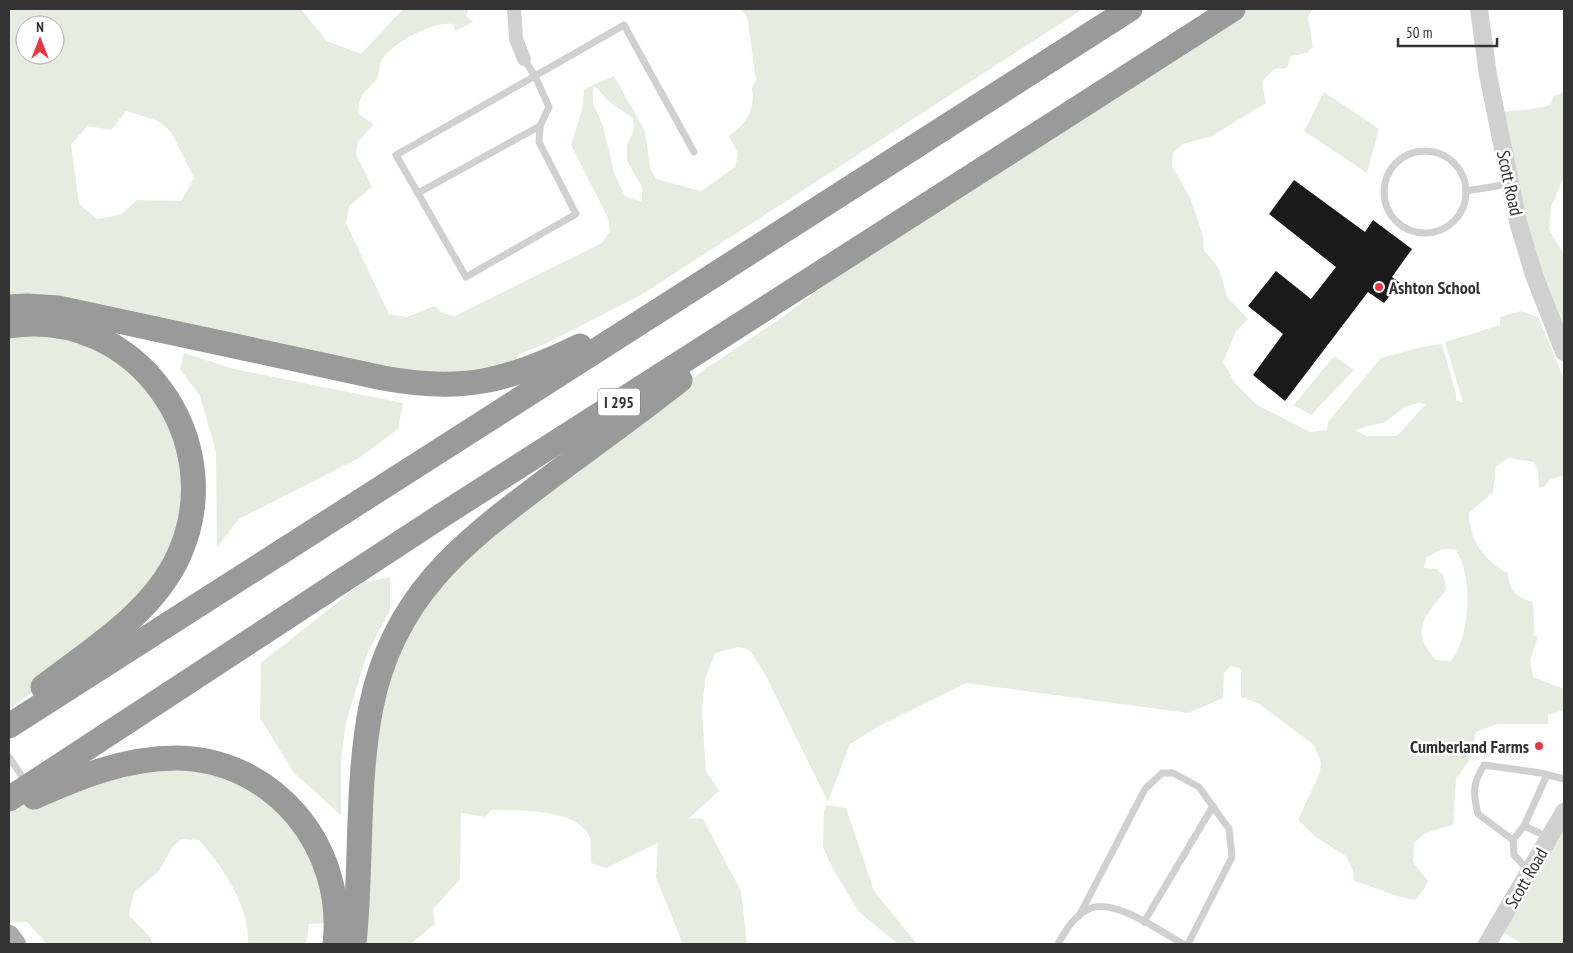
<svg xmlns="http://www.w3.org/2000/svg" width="1573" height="953" font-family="'PT Sans Narrow',sans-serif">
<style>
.green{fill:#e6ecdf;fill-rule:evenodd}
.building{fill:#1a1a1a}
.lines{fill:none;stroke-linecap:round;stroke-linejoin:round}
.service{stroke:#d0d0d0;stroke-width:7}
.minor{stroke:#d0d0d0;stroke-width:14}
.tertiary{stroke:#d0d0d0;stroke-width:18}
.primary{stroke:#ababab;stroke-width:22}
.motorway{stroke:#9a9a9a;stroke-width:25}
.poi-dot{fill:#e63946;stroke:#fff;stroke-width:2}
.labels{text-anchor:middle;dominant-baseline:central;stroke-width:5;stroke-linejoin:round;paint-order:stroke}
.shield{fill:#fff;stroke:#707070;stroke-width:1}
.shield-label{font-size:16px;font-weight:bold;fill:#333}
.street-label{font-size:18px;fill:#333;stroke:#fff}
.poi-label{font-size:18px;font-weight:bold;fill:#333;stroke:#fff;text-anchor:start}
</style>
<rect width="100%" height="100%" fill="#fff"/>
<g class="green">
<path d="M9,9H301L327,41L361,54L403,9H468L466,16L473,22L455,31L453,24C433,21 394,42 382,59C379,64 380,72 377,78C367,95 360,86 358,114L374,124L358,142L356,154L372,187L349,206L346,223L389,314L407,317L435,306L442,313L455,316L602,243L610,231L608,218L571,145L583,106L584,89L614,76L645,131L650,168L656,179L701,191L735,167L738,154L729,136C746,124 756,109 752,88L756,80L747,16L740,9H1083L641,295L547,343L519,354L509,379L493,384L9,311ZM25,25H55V55H25ZM593,87L597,88L608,101L633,118L634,130L627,145V161L642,187V202L625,196L614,173L604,129L593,102ZM126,111L158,121L171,132L194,178L181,201L137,200L120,215L97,219L79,204L71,145L87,126L111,130Z"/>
<path d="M1238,9H1312L1308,18L1313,47L1307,53L1291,56L1287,68L1274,69L1262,82L1266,103L1212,136L1183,144L1173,153L1172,166L1190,198L1203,235L1204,250L1218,267L1228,298L1248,319L1236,332L1223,362L1235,383L1257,405L1310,432L1327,430L1328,422L1381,358L1422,347L1442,344L1456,394V401L1463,402L1445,342L1500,325V317L1521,311L1538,317L1564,379V475L1549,480L1545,486L1539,488L1538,471L1534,462L1509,458L1496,466L1493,492L1469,513C1469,540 1484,561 1508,573C1510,592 1515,596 1533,602L1534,635L1538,637L1530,660L1533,677L1564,689V710L1548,715V724H1497L1476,732L1470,759L1456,779L1453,825L1426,833L1414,843L1413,862L1428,881L1424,889L1415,900C1393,897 1375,886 1354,881L1353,871L1347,857L1316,837L1298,820L1320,772L1321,762L1314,745L1258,703L1241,697V672L1239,668L1231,666L1224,673L1223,698L1188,713L966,683L879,726L850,744L828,802L765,674L750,650L738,647L715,653L705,679L702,712L706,771L719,791L689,818L703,819L741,891L747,944H683L656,878L658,843L606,868L591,863C590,855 592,842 589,836C576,808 517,811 491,810L486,817L461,813L460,879L433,910L435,924L410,944H353L368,720L433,579L652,405L784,316L903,226ZM1418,403L1426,404L1397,436H1366L1355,430L1385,422L1405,407ZM1442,549H1455C1474,573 1470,638 1451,661L1436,660C1409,630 1425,617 1446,590L1444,576L1437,569L1424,568L1426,558Z"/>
<polygon points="1324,92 1379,129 1367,173 1304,131"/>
<path d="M1564,92V177L1551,207L1549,230L1564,254V350L1494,114C1512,109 1532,111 1550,105L1554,96Z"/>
<polygon points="42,330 129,359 186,444 179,558 100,644 9,709 9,332"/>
<polygon points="184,353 234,369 403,403 398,429 359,458 239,519 217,547 216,452 200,396 180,369"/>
<polygon points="1334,356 1354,370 1311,415 1294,405"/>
<polygon points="390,577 390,610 367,654 346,722 341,759 341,815 294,773 260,718 261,663 362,583"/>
<path d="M209,765L295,817L334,923L309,924L306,944H248C250,907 223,867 199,840L182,839L173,846L159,871L134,892L129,915L149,936L153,944H47L27,922H9V807L95,775Z"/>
<polygon points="826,805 846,808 874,891 917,944 898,944 859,912 833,869 823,847 824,811"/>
<polygon points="1564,810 1564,944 1523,944 1497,929"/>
</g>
<polygon class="building" points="1294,180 1365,232 1373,220 1412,249 1392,277 1400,283 1384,303 1368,292 1285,401 1253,375 1283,334 1248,306 1276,271 1311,299 1336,267 1269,214"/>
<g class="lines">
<g class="service">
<polyline points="524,59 535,76 396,155 466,277 576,214 539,142 540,126 549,107 535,76 624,25 694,152"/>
<circle cx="1425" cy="192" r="41"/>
<polyline points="1466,191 1509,184"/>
<polyline points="418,193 540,126"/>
<polyline points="9,757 27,784"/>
<path d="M1547,775L1524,826L1513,840L1478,814C1473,793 1472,785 1484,765L1541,773L1564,779"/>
<polyline points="1524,826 1548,837"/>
<polyline points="1513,840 1514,855 1529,871"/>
<polyline points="1079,916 1145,789 1162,773 1173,773 1199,787 1229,829 1232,857 1188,944"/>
<polyline points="1144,922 1213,806"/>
<path d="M1058,944C1066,930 1075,914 1091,908C1116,899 1162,932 1183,944"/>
</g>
<polyline class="minor" points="514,9 516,39 524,59"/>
<g class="tertiary">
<polyline points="1479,9 1488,75 1518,222 1534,275 1564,352"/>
<polyline points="1487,944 1564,812"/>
</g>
<polyline class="primary" points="9,936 15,944"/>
<g class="motorway">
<path d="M9,307L27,306L58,308L383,378C463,393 508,381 580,346"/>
<path d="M9,326C135,306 231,440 179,555C153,613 92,649 43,687"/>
<polyline points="9,726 1130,9"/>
<path d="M34,797C79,777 125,758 176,758C275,759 346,848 335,944"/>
<polyline points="9,799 441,516 1233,9"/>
<path d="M354,944C362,866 356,784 371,707C393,597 460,545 544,482C589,448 636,415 680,380"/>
</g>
</g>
<g class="poi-dot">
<circle cx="1379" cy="287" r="5"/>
<circle cx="1539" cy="746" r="5"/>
</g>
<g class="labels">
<rect class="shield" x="598" y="388.5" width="42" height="27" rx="4"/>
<g class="shield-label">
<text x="619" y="402">I 295</text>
</g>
<g class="street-label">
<text transform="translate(1510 183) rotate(78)">Scott Road</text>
<text transform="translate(1526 878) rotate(-60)">Scott Road</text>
</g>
<g class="poi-label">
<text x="1389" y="287">Ashton School</text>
<text x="1529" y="746" text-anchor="end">Cumberland Farms</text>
</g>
</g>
<rect width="1573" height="953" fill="none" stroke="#333333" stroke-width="20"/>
<g transform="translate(40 40)"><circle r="24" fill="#ffffff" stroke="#adadad"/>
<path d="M0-4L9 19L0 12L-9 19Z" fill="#e63946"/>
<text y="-8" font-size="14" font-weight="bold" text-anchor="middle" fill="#333333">N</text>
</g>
<path d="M1398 38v8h99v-8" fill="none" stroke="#333333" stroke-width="2.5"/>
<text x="1406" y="38" font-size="15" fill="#333333" stroke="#ffffff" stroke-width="4" paint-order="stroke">50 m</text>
</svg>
